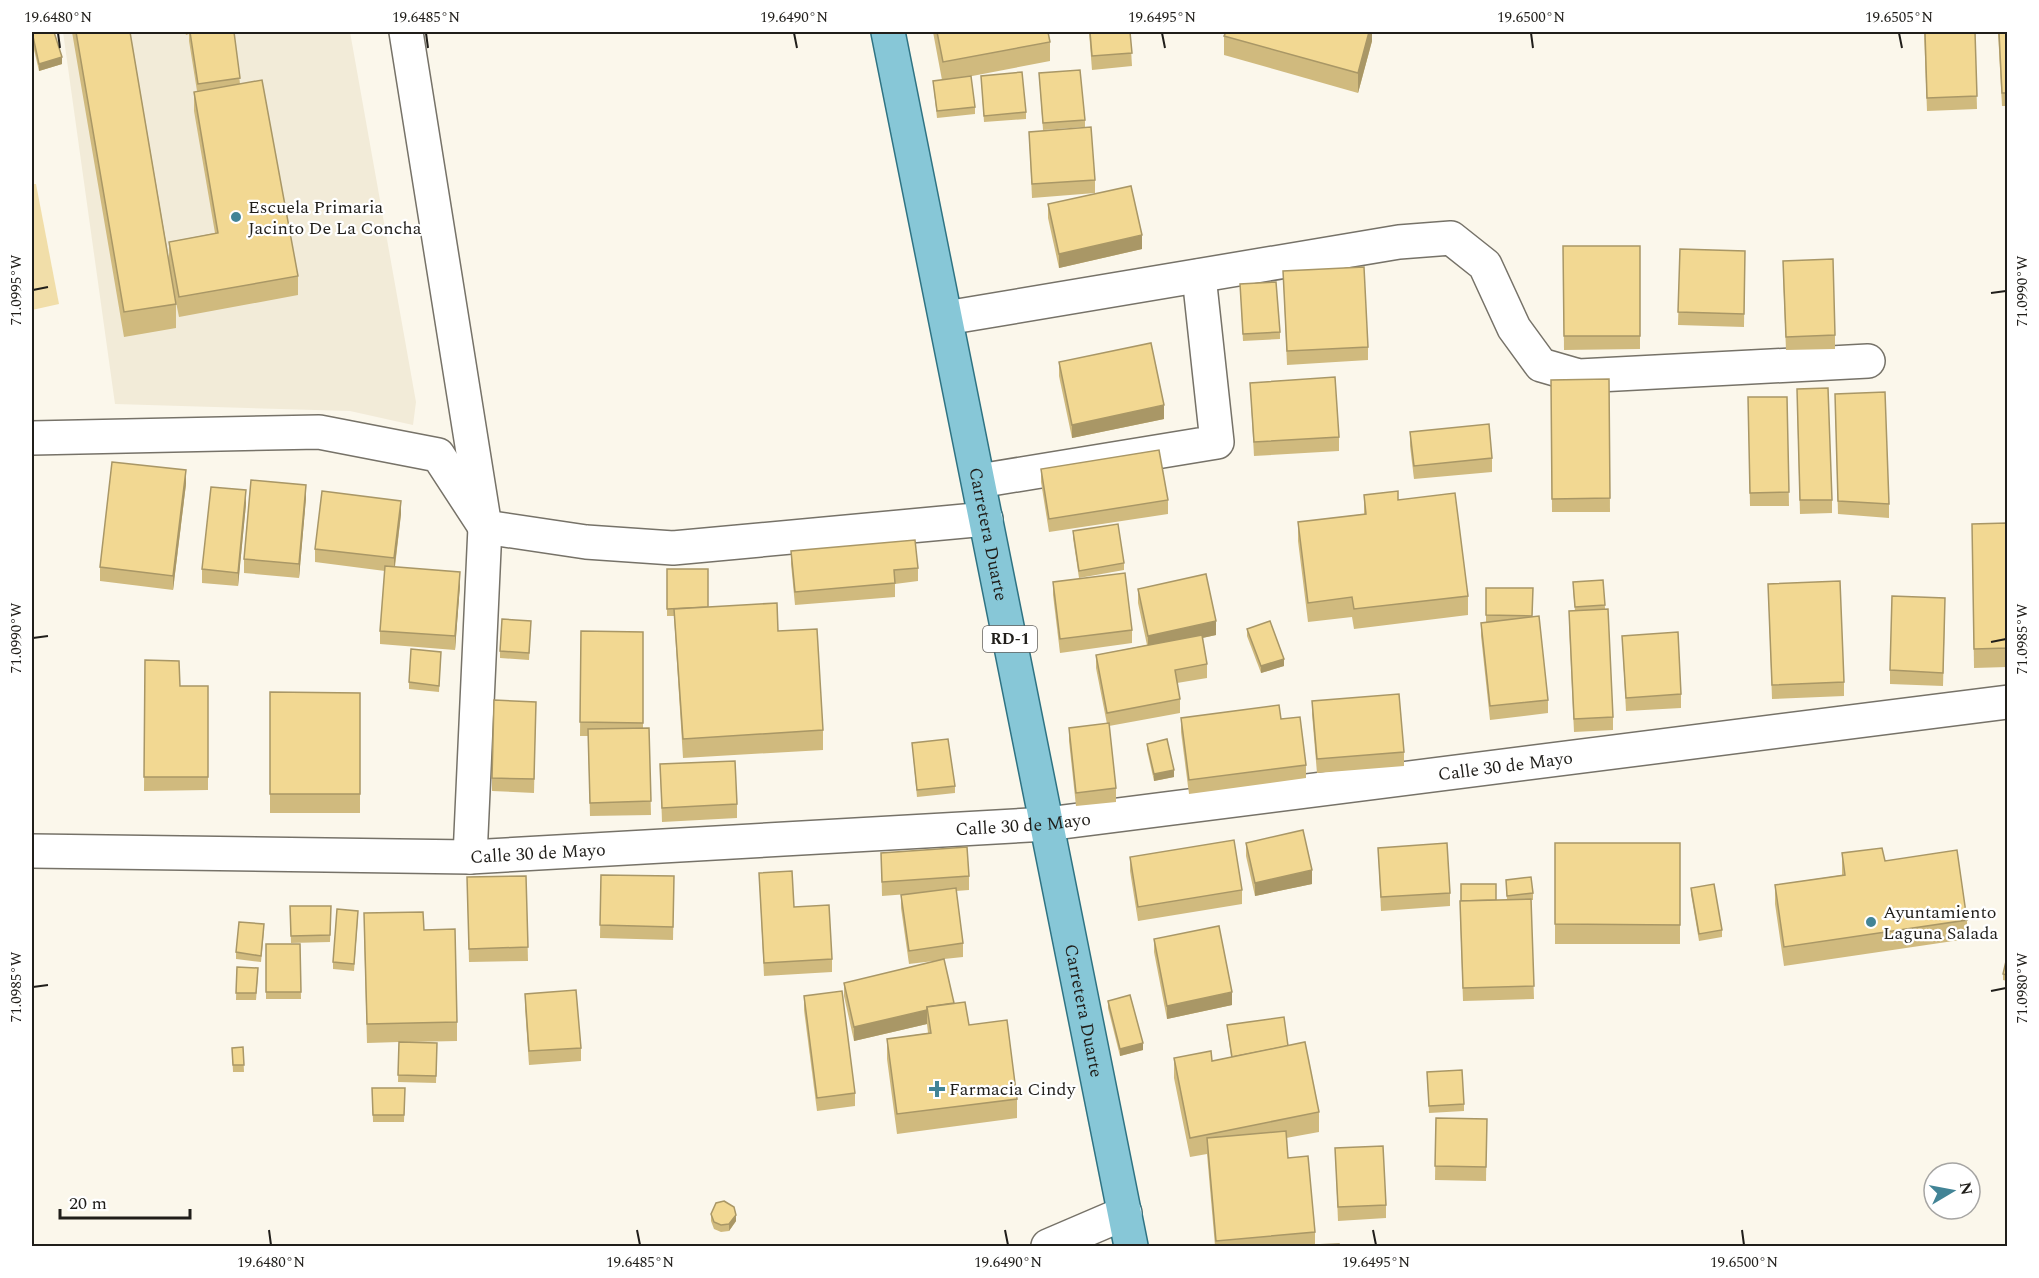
<svg xmlns="http://www.w3.org/2000/svg" width="2039" height="1278" font-family="Spectral,serif">
<style>
.built{fill:#f2ebd8}
.garden{fill:#f1dea9}
.lines{fill:none;stroke-linecap:round;stroke-linejoin:round}
.minor-casing{stroke:#767268;stroke-width:36}
.major-casing{stroke:#2f7383;stroke-width:36}
.minor{stroke:#fff;stroke-width:33}
.major{stroke:#87c7d7;stroke-width:33}
.wall{fill:#d0ba7e}
.shaded-wall{fill:#a99766}
.building{fill:#f2d892;stroke:#a99766;stroke-width:1.5}
.ticks{fill:none;stroke:#201e1a;stroke-width:2}
.poi-dot{fill:#428496;stroke:#fff;stroke-width:2}
.labels{text-anchor:middle;dominant-baseline:central;stroke-width:4.5;stroke-linejoin:round;paint-order:stroke}
.shield{fill:#fff;stroke:#63625f;stroke-width:1.5}
.shield-label{font-size:16px;font-weight:bold;fill:#201e1a}
.poi-label{font-size:18px;fill:#201e1a;stroke:#fff;text-anchor:start}
.street-label{font-size:18px;fill:#201e1a;stroke:#fff}
.neatline{fill:none;stroke:#201e1a;stroke-width:2}
.ticks-label{font-size:15px;text-anchor:middle;fill:#201e1a}
</style>
<rect width="100%" height="100%" fill="#fbf7eb"/>
<polygon class="built" points="63,32 350,32 416,402 413,425 350,411 115,404"/>
<polygon class="garden" points="32,184 36,184 59,304 32,310"/>
<g class="lines">
<defs>
<g id="minor">
<polyline points="406,32 485,527 470,857"/>
<polyline points="946,318 1399,242 1451,238 1485,265 1514,328 1541,365 1579,376 1868,361"/>
<polyline points="32,438 319,432 438,455 485,527 586,542 673,548 986,519"/>
<polyline points="979,481 1217,442 1199,276"/>
<path id="s1" d="M32,851L470,857L1047,824L2008,702"/>
<polyline points="1048,1246 1125,1213"/>
</g>
<g id="major">
<path id="s2" d="M888,32L1131,1246"/>
</g>
</defs>
<use href="#minor" class="minor-casing"/>
<use href="#major" class="major-casing"/>
<use href="#minor" class="minor"/>
<use href="#major" class="major"/>
</g>
<g class="wall">
<polygon points="32,32 62,64 39,71 32,41"/>
<polygon points="72,32 130,32 169,260 169,242 215,233 194,111 194,92 197,91 189,41 189,34 186,35 185,32 234,32 240,84 298,276 298,295 179,317 170,272 176,304 176,328 124,337"/>
<polygon points="933,32 1048,32 1050,42 1050,61 967,77 975,107 975,114 937,118 933,81 942,80"/>
<polygon points="1089,32 1130,32 1132,66 1092,70"/>
<polygon points="1372,32 1372,41 1358,93 1224,55 1224,36"/>
<polygon points="1924,32 1975,32 1977,109 1927,111"/>
<polygon points="1998,32 2007,32 2007,106 2002,106"/>
<polygon points="1039,73 1085,120 1085,127 1043,130"/>
<polygon points="981,76 1026,112 1026,119 984,122"/>
<polygon points="1029,132 1095,180 1095,193 1032,198"/>
<polygon points="1048,204 1142,249 1059,268 1048,218"/>
<polygon points="1563,246 1640,246 1640,349 1564,350"/>
<polygon points="1680,249 1745,251 1744,327 1678,325"/>
<polygon points="1283,271 1368,347 1368,360 1287,365"/>
<polygon points="1783,274 1835,335 1835,349 1786,350"/>
<polygon points="1240,284 1280,332 1280,339 1243,341"/>
<polygon points="1059,362 1164,419 1072,438 1059,376"/>
<polygon points="1609,379 1610,512 1552,512 1551,380"/>
<polygon points="1250,383 1339,437 1339,451 1254,456"/>
<polygon points="1835,394 1889,504 1889,518 1838,514"/>
<polygon points="1748,397 1787,397 1789,506 1750,506"/>
<polygon points="1797,402 1832,500 1832,513 1800,514"/>
<polygon points="1410,432 1492,458 1492,472 1414,479 1410,446"/>
<polygon points="1041,469 1168,500 1168,514 1049,532 1041,482"/>
<polygon points="186,484 173,590 100,581 100,567"/>
<polygon points="1364,495 1398,500 1468,596 1468,615 1354,629 1352,617 1308,622 1298,541 1298,522 1364,514"/>
<polygon points="306,498 299,578 244,573 244,559"/>
<polygon points="246,504 238,586 202,583 202,569"/>
<polygon points="401,514 395,567 460,585 455,650 380,644 380,631 385,571 315,562 315,549"/>
<polygon points="2007,523 2007,667 1974,668 1972,524"/>
<polygon points="1073,531 1124,563 1124,570 1079,578 1073,538"/>
<polygon points="791,551 918,568 918,581 895,584 895,597 795,605 791,564"/>
<polygon points="667,569 708,607 778,631 823,730 823,750 683,758 674,616 667,616"/>
<polygon points="1603,580 1613,717 1613,730 1574,732 1569,624 1569,611 1575,611 1573,589"/>
<polygon points="1053,582 1132,630 1132,643 1060,653 1053,595"/>
<polygon points="1768,584 1844,682 1844,696 1772,699"/>
<polygon points="1486,588 1533,588 1532,617 1548,700 1548,713 1490,720 1481,636 1481,623 1491,622 1486,622"/>
<polygon points="1138,589 1216,635 1202,638 1207,664 1207,678 1177,683 1180,699 1180,713 1109,726 1116,788 1116,802 1076,806 1069,741 1069,728 1107,724 1096,668 1096,655 1147,645 1138,603"/>
<polygon points="1945,612 1943,686 1890,684 1890,670"/>
<polygon points="531,621 529,660 500,658 500,651"/>
<polygon points="1247,629 1284,666 1261,673 1247,636"/>
<polygon points="581,631 643,632 643,728 649,728 651,815 590,816 588,736 580,736"/>
<polygon points="1622,636 1681,694 1681,708 1626,711"/>
<polygon points="441,652 439,692 409,689 409,682"/>
<polygon points="145,660 180,686 208,686 208,790 144,791"/>
<polygon points="270,692 360,693 360,813 270,813"/>
<polygon points="1312,701 1404,752 1404,766 1317,773 1312,714"/>
<polygon points="536,702 534,793 492,791 492,778"/>
<polygon points="1181,718 1306,765 1306,778 1189,794 1181,732"/>
<polygon points="912,743 955,786 955,793 917,797"/>
<polygon points="1147,744 1174,777 1154,781 1147,750"/>
<polygon points="660,764 737,804 737,818 662,822"/>
<polygon points="1246,843 1312,884 1255,896 1246,856"/>
<rect x="1555" y="843" width="125" height="101"/>
<polygon points="1378,848 1450,893 1450,906 1381,911"/>
<polygon points="881,853 969,876 969,890 956,891 963,943 963,957 944,959 954,1003 1017,1099 1017,1118 897,1134 887,1059 887,1039 928,1033 927,1024 854,1041 844,996 844,983 942,960 909,964 901,908 901,895 908,894 882,896"/>
<polygon points="1842,853 1885,861 1967,920 1967,939 1784,966 1775,904 1775,885 1842,875"/>
<polygon points="1130,857 1242,890 1242,904 1138,921 1130,871"/>
<polygon points="759,873 794,907 832,959 832,972 764,976"/>
<polygon points="601,875 674,876 673,940 600,938"/>
<polygon points="526,876 528,961 469,962 467,877"/>
<polygon points="1506,880 1533,893 1533,900 1531,900 1534,999 1463,1001 1460,914 1496,900 1507,900"/>
<polygon points="1691,888 1722,930 1722,937 1699,941 1691,894"/>
<polygon points="290,906 331,906 330,942 291,943"/>
<polygon points="358,917 354,971 333,969 333,962"/>
<polygon points="424,930 457,1022 457,1041 410,1042 437,1043 436,1083 398,1082 399,1042 367,1043 364,932"/>
<polygon points="264,931 261,962 236,959 236,952"/>
<polygon points="1154,939 1232,1005 1167,1019 1154,952"/>
<polygon points="266,944 300,944 301,999 266,999"/>
<polygon points="2007,957 2007,981 2003,980 2003,974"/>
<polygon points="237,967 258,975 256,1000 236,1000"/>
<polygon points="525,994 581,1048 581,1061 529,1065 525,1007"/>
<polygon points="804,996 855,1093 855,1106 817,1111 804,1010"/>
<polygon points="1108,1001 1143,1050 1120,1056 1108,1008"/>
<polygon points="1227,1025 1288,1046 1319,1112 1319,1132 1286,1138 1288,1158 1315,1232 1315,1245 1339,1246 1215,1246 1207,1154 1190,1157 1174,1078 1174,1058 1212,1061 1231,1057"/>
<polygon points="243,1047 244,1072 233,1072 232,1048"/>
<polygon points="1427,1072 1464,1104 1464,1111 1429,1113"/>
<polygon points="372,1088 405,1088 404,1122 373,1122"/>
<polygon points="1436,1118 1487,1119 1486,1181 1435,1180"/>
<polygon points="1335,1148 1386,1205 1386,1218 1338,1221"/>
<polygon points="711,1214 736,1221 729,1231 721,1232 714,1229 711,1221"/>
</g>
<g class="shaded-wall">
<polygon points="1369,32 1372,32 1372,41 1358,93 1358,73"/>
<polygon points="62,57 62,64 39,71 39,64"/>
<polygon points="1142,235 1142,249 1059,268 1059,254"/>
<polygon points="1164,405 1164,419 1072,438 1072,425"/>
<polygon points="186,470 186,484 173,590 173,576"/>
<polygon points="306,485 306,498 299,578 299,564"/>
<polygon points="246,490 246,504 238,586 238,573"/>
<polygon points="401,501 401,514 394,572 394,558"/>
<polygon points="460,572 460,585 455,650 455,636"/>
<polygon points="1216,621 1216,635 1148,650 1148,636"/>
<polygon points="1284,659 1284,666 1261,673 1261,666"/>
<polygon points="1174,770 1174,777 1154,781 1154,774"/>
<polygon points="1312,870 1312,884 1255,896 1255,883"/>
<polygon points="1232,992 1232,1005 1167,1019 1167,1006"/>
<polygon points="927,1010 927,1024 854,1041 854,1027"/>
<polygon points="1143,1043 1143,1050 1120,1056 1120,1049"/>
<polygon points="736,1215 736,1221 729,1231 729,1224"/>
</g>
<g class="building">
<polygon points="32,32 54,32 62,57 39,64"/>
<polygon points="76,32 130,32 176,304 124,312"/>
<polygon points="190,32 234,32 240,78 198,84"/>
<polygon points="937,32 1048,32 1050,42 943,62"/>
<polygon points="1090,32 1130,32 1132,53 1092,56"/>
<polygon points="1226,32 1369,32 1358,73 1224,36"/>
<polygon points="1925,32 1975,32 1977,96 1927,98"/>
<polygon points="1999,32 2007,32 2007,93 2002,93"/>
<polygon points="1080,70 1085,120 1043,123 1039,73"/>
<polygon points="1022,72 1026,112 984,116 981,76"/>
<polygon points="971,76 975,107 937,111 933,81"/>
<polygon points="262,80 298,276 179,297 169,242 218,233 194,92"/>
<polygon points="1091,127 1095,180 1032,184 1029,132"/>
<polygon points="1131,186 1142,235 1059,254 1048,204"/>
<polygon points="1563,246 1640,246 1640,336 1564,336"/>
<polygon points="1680,249 1745,251 1744,314 1678,312"/>
<polygon points="1833,259 1835,335 1786,337 1783,261"/>
<polygon points="1364,267 1368,347 1287,351 1283,271"/>
<polygon points="1276,282 1280,332 1243,334 1240,284"/>
<polygon points="1151,343 1164,405 1072,425 1059,362"/>
<polygon points="1335,377 1339,437 1254,442 1250,383"/>
<polygon points="1609,379 1610,498 1552,499 1551,380"/>
<polygon points="1828,388 1832,500 1800,500 1797,389"/>
<polygon points="1885,392 1889,504 1838,501 1835,394"/>
<polygon points="1748,397 1787,397 1789,492 1750,493"/>
<polygon points="1489,424 1492,458 1414,466 1410,432"/>
<polygon points="1159,450 1168,500 1049,519 1041,469"/>
<polygon points="112,462 186,470 173,576 100,567"/>
<polygon points="251,480 306,485 299,564 244,559"/>
<polygon points="211,487 246,490 238,573 202,569"/>
<polygon points="322,491 401,501 394,558 315,549"/>
<polygon points="1398,491 1398,500 1455,493 1468,596 1354,609 1352,597 1308,603 1298,522 1366,514 1364,495"/>
<polygon points="2007,523 2007,648 1974,649 1972,524"/>
<polygon points="1118,524 1124,563 1079,571 1073,531"/>
<polygon points="915,540 918,568 894,570 895,583 795,592 791,551"/>
<polygon points="385,566 460,572 455,636 380,631"/>
<polygon points="667,569 708,569 708,607 667,609"/>
<polygon points="1125,573 1132,630 1060,639 1053,582"/>
<polygon points="1206,574 1216,621 1148,636 1138,589"/>
<polygon points="1603,580 1605,605 1575,607 1573,582"/>
<polygon points="1840,581 1844,682 1772,685 1768,584"/>
<polygon points="1486,588 1533,588 1532,616 1486,615"/>
<polygon points="1892,596 1945,598 1943,673 1890,670"/>
<polygon points="777,603 778,631 817,629 823,730 683,739 674,609"/>
<polygon points="1608,609 1613,717 1574,719 1569,611"/>
<polygon points="1539,616 1548,700 1490,706 1481,623"/>
<polygon points="502,619 531,621 529,653 500,651"/>
<polygon points="1270,621 1284,659 1261,666 1247,629"/>
<polygon points="581,631 643,632 643,723 580,722"/>
<polygon points="1678,632 1681,694 1626,698 1622,636"/>
<polygon points="1202,635 1207,664 1175,670 1180,699 1107,713 1096,655"/>
<polygon points="411,649 441,652 439,686 409,682"/>
<polygon points="145,660 179,661 180,686 208,686 208,777 144,777"/>
<polygon points="270,692 360,693 360,794 270,794"/>
<polygon points="1399,694 1404,752 1317,759 1312,701"/>
<polygon points="494,700 536,702 534,779 492,778"/>
<polygon points="1279,705 1281,719 1300,717 1306,765 1189,780 1181,718"/>
<polygon points="1109,723 1116,788 1076,793 1069,728"/>
<polygon points="649,728 651,801 590,803 588,729"/>
<polygon points="948,739 955,786 917,790 912,743"/>
<polygon points="1167,739 1174,770 1154,774 1147,744"/>
<polygon points="735,761 737,804 662,808 660,764"/>
<polygon points="1303,830 1312,870 1255,883 1246,843"/>
<polygon points="1234,840 1242,890 1138,907 1130,857"/>
<polygon points="1447,843 1450,893 1381,897 1378,848"/>
<polygon points="1555,843 1680,843 1680,925 1555,924"/>
<polygon points="967,847 969,876 882,882 881,853"/>
<polygon points="1882,848 1885,861 1957,850 1967,920 1784,947 1775,885 1845,875 1842,853"/>
<polygon points="792,871 794,907 829,905 832,959 764,963 759,873"/>
<polygon points="601,875 674,876 673,927 600,925"/>
<polygon points="526,876 528,947 469,949 467,877"/>
<polygon points="1531,877 1533,893 1507,896 1506,880"/>
<polygon points="1461,884 1496,884 1496,900 1461,901"/>
<polygon points="1714,884 1722,930 1699,934 1691,888"/>
<polygon points="956,888 963,943 909,951 901,895"/>
<polygon points="1531,899 1534,986 1463,988 1460,901"/>
<polygon points="290,906 331,906 330,935 291,936"/>
<polygon points="337,909 358,911 354,964 333,962"/>
<polygon points="423,912 424,930 455,929 457,1022 367,1024 364,913"/>
<polygon points="239,922 264,924 261,956 236,952"/>
<polygon points="1219,926 1232,992 1167,1006 1154,939"/>
<polygon points="266,944 300,944 301,992 266,992"/>
<polygon points="2007,957 2007,975 2003,974"/>
<polygon points="944,959 954,1003 927,1007 927,1010 854,1027 844,983"/>
<polygon points="237,967 258,968 256,993 236,993"/>
<polygon points="576,990 581,1048 529,1051 525,994"/>
<polygon points="842,991 855,1093 817,1098 804,996"/>
<polygon points="1130,995 1143,1043 1120,1049 1108,1001"/>
<polygon points="965,1002 969,1025 1007,1020 1017,1099 897,1114 887,1039 931,1033 927,1007"/>
<polygon points="1284,1017 1288,1046 1232,1057 1227,1025"/>
<polygon points="399,1042 437,1043 436,1076 398,1075"/>
<polygon points="1305,1042 1319,1112 1190,1138 1174,1058 1211,1051 1212,1061"/>
<polygon points="243,1047 244,1065 233,1065 232,1048"/>
<polygon points="1462,1070 1464,1104 1429,1106 1427,1072"/>
<polygon points="372,1088 405,1088 404,1115 373,1115"/>
<polygon points="1436,1118 1487,1119 1486,1167 1435,1166"/>
<polygon points="1286,1131 1288,1158 1308,1156 1315,1232 1216,1241 1207,1138"/>
<polygon points="1383,1146 1386,1205 1338,1207 1335,1148"/>
<polygon points="724,1201 734,1207 736,1215 729,1224 721,1225 714,1222 711,1214 716,1203"/>
<polygon points="1339,1244 1339,1246 1287,1246"/>
</g>
<path class="ticks" d="M58,33L60,48M426,33L428,48M794,33L797,48M1162,33L1165,48M1531,33L1533,48M1899,33L1902,48M33,290L48,287M1991,293L2006,291M33,638L48,636M1991,642L2006,639M33,987L48,985M1991,991L2006,988M269,1230L271,1245M637,1230L640,1245M1005,1230L1008,1245M1373,1230L1376,1245M1742,1230L1744,1245"/>
<g class="poi-dot">
<circle cx="236" cy="217" r="6"/>
<circle cx="1871" cy="922" r="6"/>
<path d="M934 1080h6v6h6v6h-6v6h-6v-6h-6v-6h6z"/>
</g>
<g class="labels">
<rect class="shield" x="983" y="626" width="54" height="26" rx="4.5"/>
<g class="shield-label">
<text x="1010" y="639">RD-1</text>
</g>
<g class="poi-label">
<text x="248" y="207">Escuela Primaria<tspan x="248" dy="21">Jacinto De La Concha</tspan></text>
<text x="1883" y="912">Ayuntamiento<tspan x="1883" dy="21">Laguna Salada</tspan></text>
<text x="949" y="1089">Farmacia Cindy</text>
</g>
<g class="street-label">
<text stroke="none"><textPath href="#s2" startOffset="512">Carretera Duarte</textPath></text>
<text stroke="none"><textPath href="#s1" startOffset="1478">Calle 30 de Mayo</textPath></text>
<text stroke="none"><textPath href="#s1" startOffset="992">Calle 30 de Mayo</textPath></text>
<text stroke="none"><textPath href="#s1" startOffset="506">Calle 30 de Mayo</textPath></text>
<text stroke="none"><textPath href="#s2" startOffset="998">Carretera Duarte</textPath></text>
</g>
</g>
<rect width="2039" height="1278" fill="none" stroke="#ffffff" stroke-width="66"/>
<g transform="translate(1952 1191) rotate(80)"><circle r="28" fill="#ffffff" stroke="#a6a5a3" stroke-width="1.5"/>
<path d="M0-4.5L10 22L0 15L-10 22Z" fill="#428496"/>
<text y="-9" font-size="16" font-weight="bold" text-anchor="middle" fill="#201e1a">N</text>
</g>
<path d="M60 1209v9h130v-9" fill="none" stroke="#201e1a" stroke-width="3"/>
<text x="69" y="1209" font-size="18" fill="#201e1a" stroke="#ffffff" stroke-width="4.5" paint-order="stroke">20 m</text>
<rect x="33" y="33" width="1973" height="1212" class="neatline"/>
<g class="ticks-label">
<text x="58" y="22">19.6480°N</text>
<text x="426" y="22">19.6485°N</text>
<text x="794" y="22">19.6490°N</text>
<text x="1162" y="22">19.6495°N</text>
<text x="1531" y="22">19.6500°N</text>
<text x="1899" y="22">19.6505°N</text>
<text transform="translate(16 290) rotate(-90)" y="5">71.0995°W</text>
<text transform="translate(2022 291) rotate(-90)" y="5">71.0990°W</text>
<text transform="translate(16 638) rotate(-90)" y="5">71.0990°W</text>
<text transform="translate(2022 639) rotate(-90)" y="5">71.0985°W</text>
<text transform="translate(16 987) rotate(-90)" y="5">71.0985°W</text>
<text transform="translate(2022 988) rotate(-90)" y="5">71.0980°W</text>
<text x="271" y="1267">19.6480°N</text>
<text x="640" y="1267">19.6485°N</text>
<text x="1008" y="1267">19.6490°N</text>
<text x="1376" y="1267">19.6495°N</text>
<text x="1744" y="1267">19.6500°N</text>
</g>
</svg>
